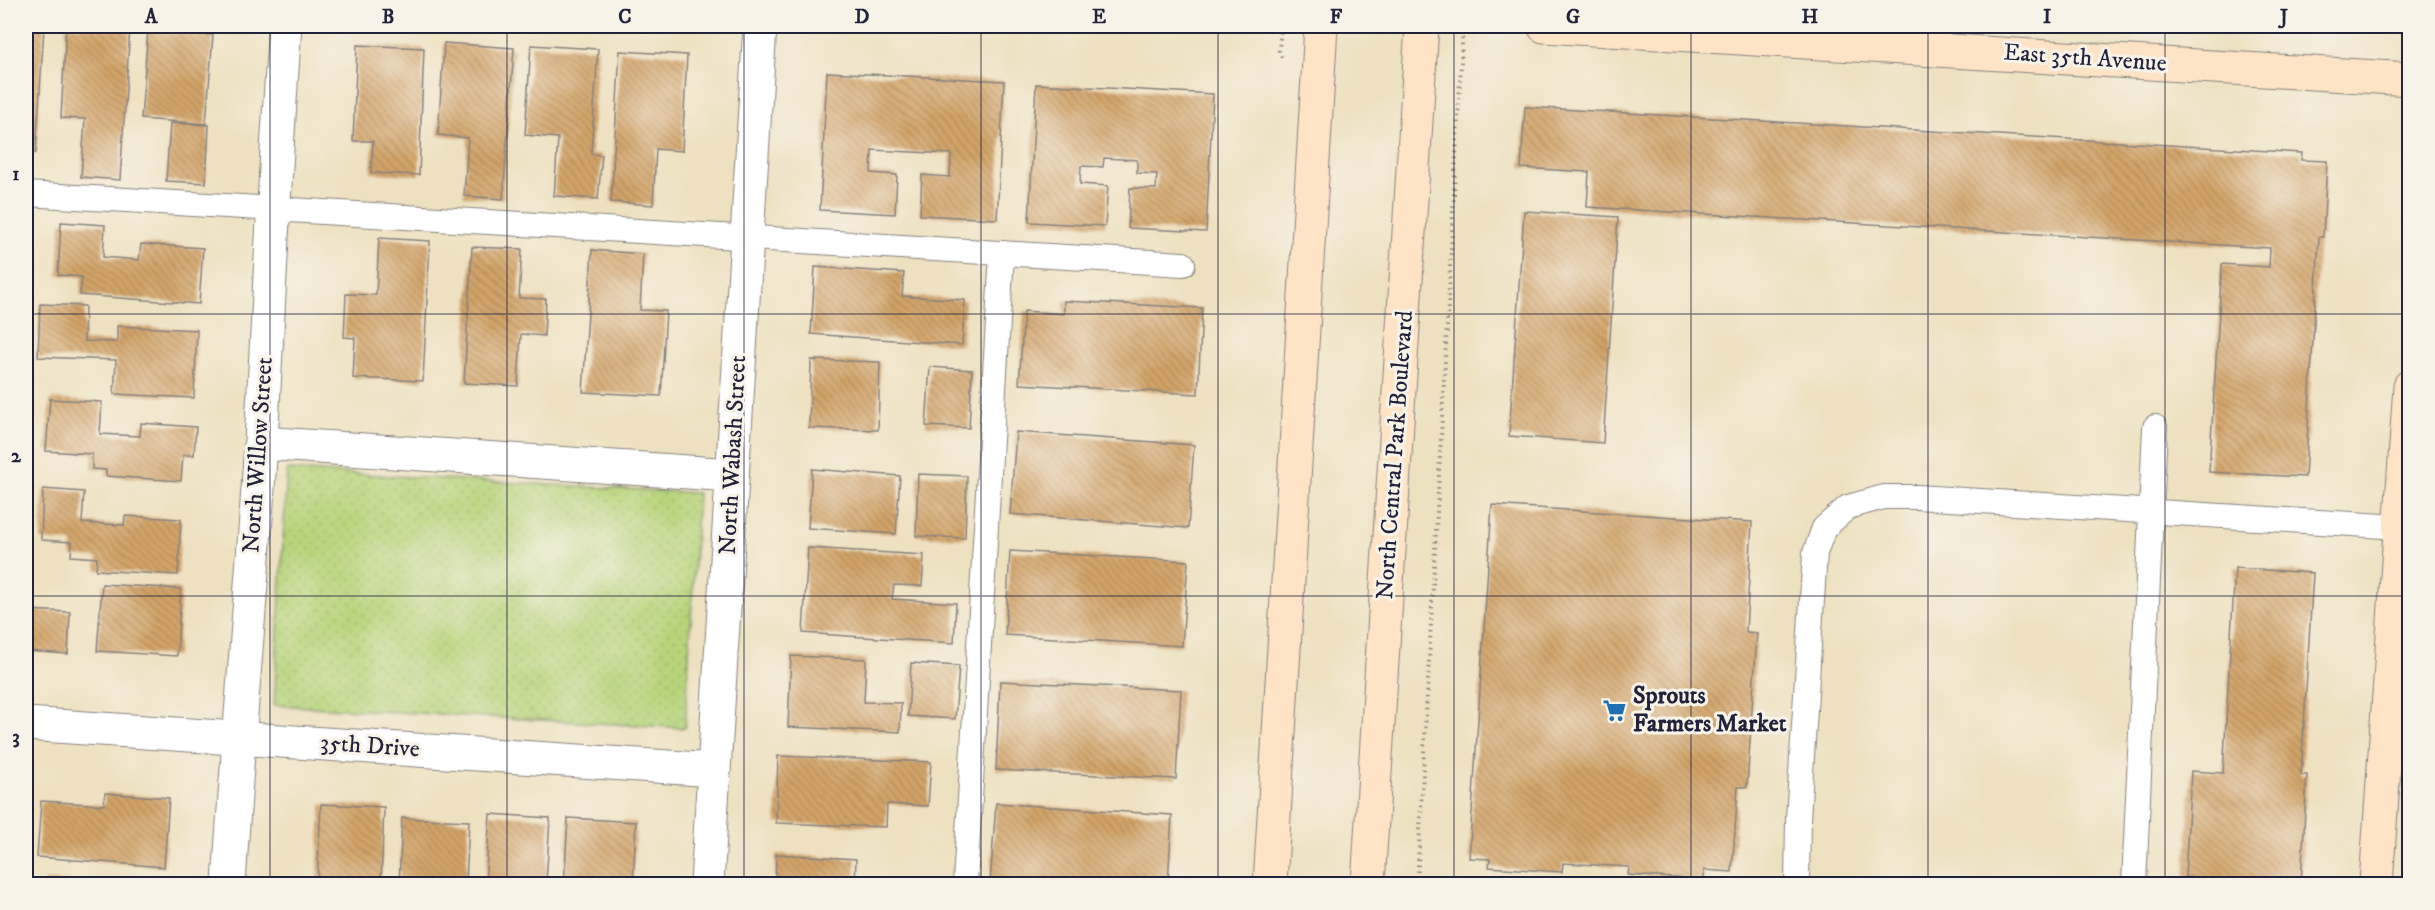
<svg xmlns="http://www.w3.org/2000/svg" width="2435" height="910" font-family="'IM FELL DW Pica',serif">
<style>
.grass{fill:url(#grass-dots);stroke:#6c7b5a;stroke-width:1.5}
.building{fill:url(#building-back-hatch)}
.lines{fill:none;stroke-linecap:round;stroke-linejoin:round}
.lane-casing{stroke:#88827e;stroke-width:26}
.street-casing{stroke:#88827e;stroke-width:35}
.secondary-casing{stroke:#88827e;stroke-width:35}
.path{stroke:#88827e;stroke-width:4;stroke-dasharray:1.5 4.5;stroke-linecap:butt}
.lane{stroke:#fff;stroke-width:24}
.street{stroke:#fff;stroke-width:33}
.secondary{stroke:#fee4c6;stroke-width:33}
.grid{fill:none;stroke:#22223b;stroke-width:1.5;stroke-opacity:0.55}
.labels{text-anchor:middle;dominant-baseline:central;stroke-width:6;stroke-linejoin:round;paint-order:stroke}
.street-label{font-size:24px;fill:#22223b;stroke:#f7f3e8}
.poi-label{font-size:24px;font-weight:bold;fill:#22223b;stroke:#f7f3e8;text-anchor:start}
.neatline{fill:none;stroke:#22223b;stroke-width:2}
.grid-label{font-size:20px;text-anchor:middle;font-weight:bold;fill:#22223b}
</style>
<defs>
<pattern id="grass-dots" width="8" height="8" patternUnits="userSpaceOnUse" patternTransform="scale(1.5)"><rect width="8" height="8" fill="#b7d47a"/><path d="M2 2h.1M6 6h.1" fill="none" stroke="#9db66a" stroke-width="1.8" stroke-linecap="round"/></pattern>
<pattern id="building-back-hatch" width="6" height="6" patternUnits="userSpaceOnUse" patternTransform="scale(1.5)"><rect width="6" height="6" fill="#d3a469"/><path d="M-1 5l2 2M0 0l6 6M5-1l2 2" fill="none" stroke="#ab8558"/></pattern>
</defs>
<rect width="100%" height="100%" fill="#f7f3e8"/>
<filter id="ink" filterUnits="userSpaceOnUse"><feTurbulence type="fractalNoise" baseFrequency=".0167" numOctaves="2"/><feDisplacementMap in="SourceGraphic" scale="12" xChannelSelector="R" yChannelSelector="G"/><feConvolveMatrix kernelMatrix="1 2 1 2 8 2 1 2 1" color-interpolation-filters="sRGB"/></filter>
<filter id="wash" filterUnits="userSpaceOnUse"><feTurbulence type="fractalNoise" baseFrequency=".008" numOctaves="4" result="noise"/><feDisplacementMap in="SourceGraphic" scale="24" xChannelSelector="R" yChannelSelector="G"/><feGaussianBlur stdDeviation="1.35" result="paint"/><feColorMatrix in="noise" values="0 0 0 0 0 0 0 0 0 0 0 0 0 0 0 0 0 1.4 0 .05"/><feComposite in="paint" operator="in"/></filter>
<g filter="url(#wash)">
<rect width="100%" height="100%" fill="#eee1c1"/>
<polygon class="grass" points="287,470 698,493 685,728 274,705"/>
<g id="blocks">
<g class="building">
<polygon points="66,26 130,28 120,180 81,177 85,119 61,118"/>
<polygon points="26,27 44,28 36,153 26,153"/>
<polygon points="148,30 213,35 206,124 141,119"/>
<polygon points="444,43 514,48 503,199 464,196 468,138 438,135"/>
<polygon points="357,45 424,48 419,175 371,173 373,141 353,141"/>
<polygon points="531,45 598,49 591,154 602,155 598,199 554,196 558,138 525,135"/>
<polygon points="620,51 687,55 682,151 656,149 653,205 611,202"/>
<polygon points="827,72 1004,81 997,219 920,215 922,175 950,177 951,154 872,150 871,173 897,175 895,214 820,210"/>
<polygon points="1036,84 1213,94 1206,232 1128,228 1130,188 1156,189 1157,174 1137,173 1137,160 1104,158 1103,167 1081,166 1080,184 1108,186 1105,226 1029,222"/>
<polygon points="1525,107 2302,153 2301,160 2327,161 2323,237 2319,237 2305,477 2209,472 2222,264 2269,267 2270,248 1587,207 1589,172 1521,168"/>
<polygon points="170,123 209,125 206,183 166,181"/>
<polygon points="1524,211 1618,217 1603,443 1509,436"/>
<polygon points="61,222 105,225 103,257 139,260 141,244 203,248 199,304 80,295 82,277 58,275"/>
<polygon points="379,238 430,241 423,381 353,378 355,338 344,337 346,294 376,295"/>
<polygon points="472,247 522,249 519,298 546,299 544,336 521,334 518,386 464,383"/>
<polygon points="592,250 643,254 640,310 666,311 661,396 583,392"/>
<polygon points="815,267 904,273 902,296 965,300 962,345 811,334"/>
<polygon points="1064,301 1202,308 1198,394 1019,384 1024,311 1064,314"/>
<polygon points="40,304 85,306 84,341 117,342 117,326 197,330 194,398 114,394 116,360 38,357"/>
<polygon points="811,360 880,362 878,430 809,428"/>
<polygon points="930,367 972,370 969,428 926,426"/>
<polygon points="50,399 102,402 100,434 140,436 141,423 196,427 194,455 183,455 181,481 106,476 106,470 92,469 92,454 46,451"/>
<polygon points="1016,432 1194,445 1188,528 1010,514"/>
<polygon points="812,469 900,476 896,534 808,528"/>
<polygon points="918,474 967,476 965,538 916,536"/>
<polygon points="43,489 84,492 82,523 124,525 125,516 181,519 178,575 96,570 97,558 71,556 72,542 41,540"/>
<polygon points="1492,505 1752,522 1746,632 1757,633 1747,787 1738,787 1732,872 1704,870 1704,880 1628,875 1629,867 1563,863 1562,872 1489,867 1490,859 1469,858"/>
<polygon points="808,548 924,555 922,586 894,585 892,599 956,603 954,643 803,633"/>
<polygon points="1010,551 1188,561 1182,646 1005,635"/>
<polygon points="2235,568 2313,573 2301,775 2307,775 2301,884 2204,884 2205,878 2185,877 2191,771 2223,773"/>
<polygon points="102,584 181,589 177,656 97,651"/>
<polygon points="26,610 70,612 68,654 26,651"/>
<polygon points="791,656 866,659 864,702 901,703 900,732 788,727"/>
<polygon points="911,663 959,666 955,719 908,716"/>
<polygon points="1000,681 1181,690 1176,779 996,770"/>
<polygon points="778,756 931,762 928,806 887,804 886,827 776,823"/>
<polygon points="105,793 169,798 164,867 37,857 41,801 104,805"/>
<polygon points="996,803 1172,815 1168,884 990,884"/>
<polygon points="321,804 384,807 381,884 317,884"/>
<polygon points="490,814 550,818 546,884 485,884"/>
<polygon points="402,818 469,821 466,884 399,884"/>
<polygon points="568,818 636,822 633,884 564,884"/>
<polygon points="776,854 856,859 855,884 775,884"/>
<polygon points="45,880 82,883 82,884 45,884"/>
<polygon points="131,881 159,883 159,884 131,884"/>
</g>
</g>
</g>
<g filter="url(#ink)">
<use href="#blocks" fill-opacity="0" stroke="#88827e" stroke-width="1.5"/>
<g class="lines">
<defs>
<g id="lane">
<polyline points="26,194 1183,264"/>
<polyline points="965,884 1002,253"/>
<polyline points="1797,884 1798,819 1815,553 1824,528 1848,507 1884,497 1917,497 2400,527"/>
<polyline points="2134,884 2155,427"/>
</g>
<g id="street">
<polyline points="261,443 732,475"/>
<polyline points="26,724 714,770"/>
<path d="M229,884C238,737 252,589 261,442C269,303 275,164 285,26"/>
<polyline points="707,884 760,26"/>
</g>
<g id="secondary">
<polyline points="1544,26 2410,79"/>
<polyline points="1270,884 1321,26"/>
<polyline points="1368,884 1422,26"/>
<polyline points="2376,884 2410,386"/>
</g>
</defs>
<use href="#lane" class="lane-casing"/>
<use href="#street" class="street-casing"/>
<use href="#secondary" class="secondary-casing"/>
<g class="path">
<polyline points="1281,26 1279,51 1281,57"/>
<polyline points="1417,884 1463,26"/>
</g>
<use href="#lane" class="lane"/>
<use href="#street" class="street"/>
<use href="#secondary" class="secondary"/>
</g>
</g>
<path class="grid" d="M270,26V884M507,26V884M744,26V884M981,26V884M1218,26V884M1454,26V884M1691,26V884M1928,26V884M2165,26V884M26,314H2410M26,596H2410"/>
<defs>
<symbol id="supermarket-bare" viewBox="-9 -9 18 18"><path d="M-6-5.5h2.5l.6 2H6L4.5 2H-2.5L-4.4-4H-6ZM-1.5 3.2a1.3 1.3 0 1 0 .1 0ZM3 3.2a1.3 1.3 0 1 0 .1 0Z" fill="#1f6fb2" stroke="#f7f3e8" stroke-width="2.5" paint-order="stroke"/></symbol>
</defs>
<g fill-rule="evenodd">
<use href="#supermarket-bare" x="1598" y="694" width="33" height="33"/>
</g>
<g class="labels">
<g class="street-label">
<text transform="translate(2085 58) rotate(4)">East 35th Avenue</text>
<text transform="translate(258 455) rotate(-86)">North Willow Street</text>
<text transform="translate(733 455) rotate(-87)">North Wabash Street</text>
<text transform="translate(1395 455) rotate(-86)">North Central Park Boulevard</text>
<text transform="translate(370 746) rotate(4)">35th Drive</text>
</g>
<g class="poi-label">
<text x="1633" y="696">Sprouts<tspan x="1633" dy="28">Farmers Market</tspan></text>
</g>
</g>
<rect width="2435" height="910" fill="none" stroke="#f7f3e8" stroke-width="66"/>
<rect x="33" y="33" width="2369" height="844" class="neatline"/>
<g class="grid-label">
<text x="151" y="23">A</text>
<text x="388" y="23">B</text>
<text x="625" y="23">C</text>
<text x="862" y="23">D</text>
<text x="1099" y="23">E</text>
<text x="1336" y="23">F</text>
<text x="1573" y="23">G</text>
<text x="1810" y="23">H</text>
<text x="2047" y="23">I</text>
<text x="2284" y="23">J</text>
<text x="16" y="180">1</text>
<text x="16" y="462">2</text>
<text x="16" y="743">3</text>
</g>
</svg>
